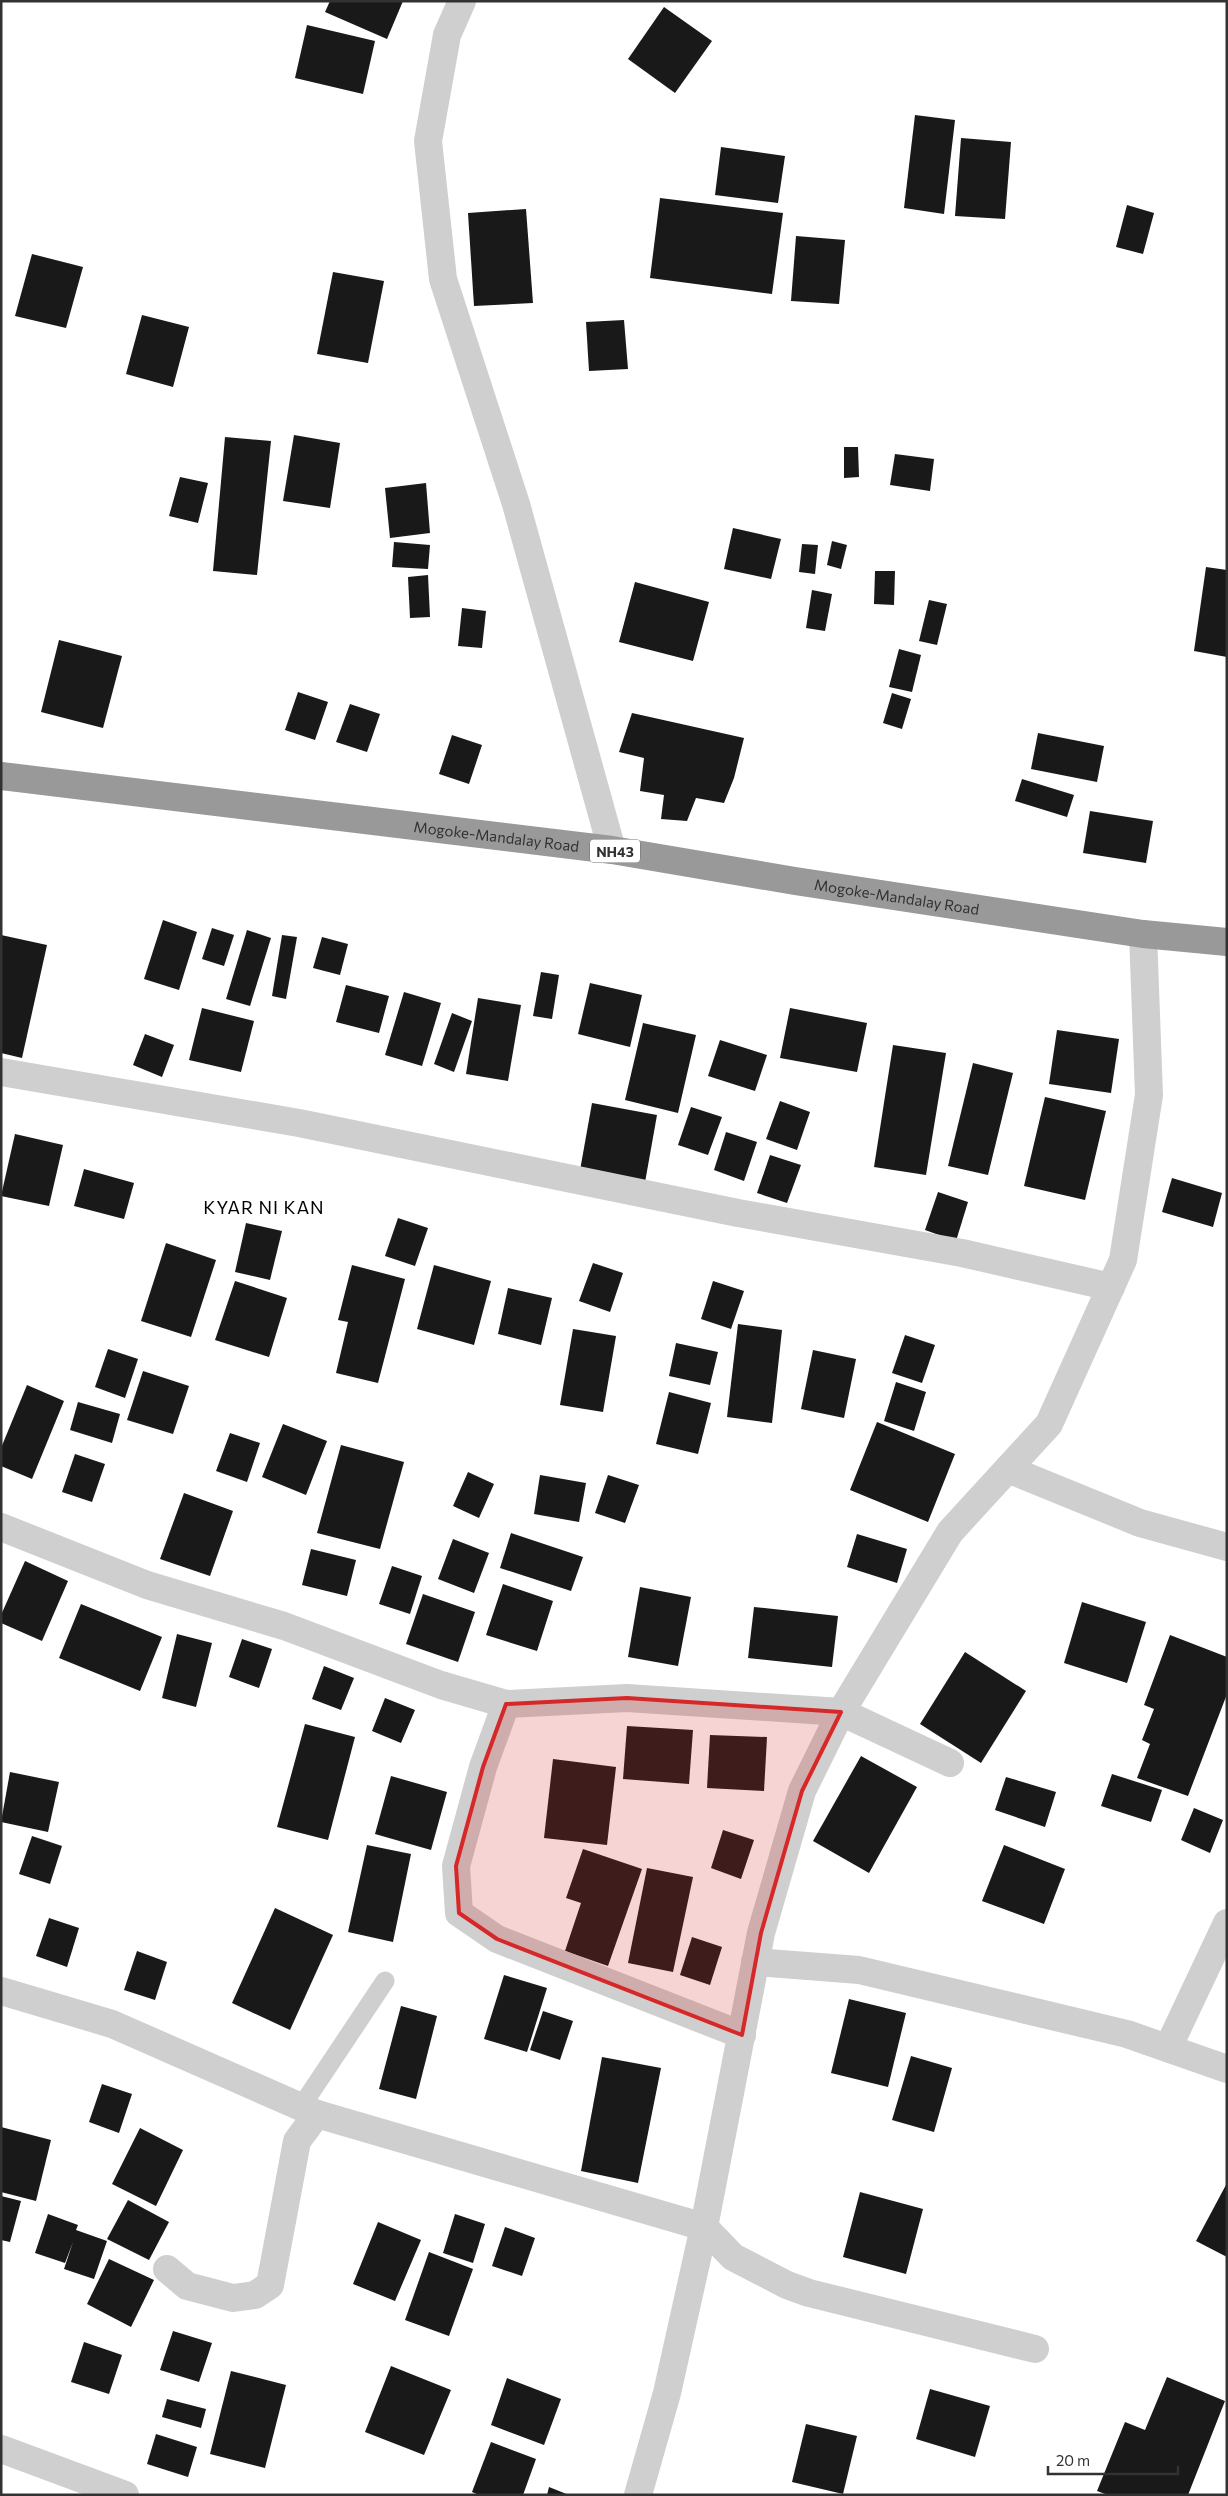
<svg xmlns="http://www.w3.org/2000/svg" width="1228" height="2496" font-family="Commissioner,sans-serif">
<style>
.building{fill:#191919}
.lines{fill:none;stroke-linecap:round;stroke-linejoin:round}
.lane{stroke:#cfcfcf;stroke-width:19}
.street{stroke:#cfcfcf;stroke-width:28}
.highway{stroke:#999;stroke-width:28}
.marked{fill:#d62828;fill-opacity:0.2;stroke:#d62828;stroke-width:4;stroke-linejoin:round}
.labels{text-anchor:middle;dominant-baseline:central;stroke-width:5;stroke-linejoin:round;paint-order:stroke}
.shield{fill:#fff;stroke:#707070;stroke-width:1}
.shield-label{font-size:14px;font-weight:bold;fill:#323232}
.street-label{font-size:15px;fill:#323232;stroke:#fff}
.quarter-label{font-size:18px;letter-spacing:1px;fill:#000;stroke:#fff}
</style>
<rect width="100%" height="100%" fill="#fff"/>
<g class="building">
<polygon points="330,1 403,1 387,39 325,12"/>
<polygon points="664,7 712,41 675,93 628,59"/>
<polygon points="307,25 375,41 363,94 295,78"/>
<polygon points="915,115 955,120 944,214 904,208"/>
<polygon points="961,138 1011,142 1005,219 955,216"/>
<polygon points="721,147 785,156 778,203 715,195"/>
<polygon points="660,198 783,213 772,294 650,278"/>
<polygon points="1127,205 1154,213 1143,254 1116,247"/>
<polygon points="526,209 533,303 474,306 468,213"/>
<polygon points="796,236 845,240 839,304 791,301"/>
<polygon points="32,254 83,267 66,328 15,316"/>
<polygon points="333,272 384,281 368,363 317,354"/>
<polygon points="142,315 189,327 173,387 126,374"/>
<polygon points="624,320 628,369 589,371 586,322"/>
<polygon points="294,435 340,443 330,508 283,501"/>
<polygon points="225,437 271,441 257,575 213,571"/>
<polygon points="844,447 858,447 859,477 844,478"/>
<polygon points="895,454 934,459 930,491 890,485"/>
<polygon points="180,477 208,483 198,523 169,516"/>
<polygon points="426,483 430,533 390,538 385,488"/>
<polygon points="733,528 781,539 771,579 724,569"/>
<polygon points="832,541 847,545 841,569 827,565"/>
<polygon points="394,542 430,545 428,569 392,567"/>
<polygon points="802,544 818,545 815,574 799,572"/>
<polygon points="1206,567 1227,570 1227,657 1194,651"/>
<polygon points="875,571 895,571 894,605 874,604"/>
<polygon points="428,575 430,617 410,618 408,577"/>
<polygon points="635,582 709,602 693,661 619,642"/>
<polygon points="812,590 832,594 825,631 806,628"/>
<polygon points="929,600 947,604 937,645 919,641"/>
<polygon points="462,608 486,611 482,648 458,646"/>
<polygon points="59,640 122,656 103,728 41,712"/>
<polygon points="899,649 921,655 912,692 889,687"/>
<polygon points="298,692 328,702 315,740 285,730"/>
<polygon points="892,693 911,699 902,729 883,723"/>
<polygon points="350,704 380,714 367,752 336,742"/>
<polygon points="632,713 744,738 734,778 724,803 696,798 687,821 661,819 664,795 640,791 644,758 619,752"/>
<polygon points="1038,733 1104,746 1097,782 1031,769"/>
<polygon points="452,735 482,745 469,784 439,774"/>
<polygon points="1022,779 1074,795 1067,817 1015,801"/>
<polygon points="1090,811 1153,821 1146,863 1083,853"/>
<polygon points="163,920 197,932 179,990 144,979"/>
<polygon points="212,928 234,935 224,966 202,959"/>
<polygon points="247,930 271,938 250,1006 226,999"/>
<polygon points="1,935 47,945 22,1058 1,1053"/>
<polygon points="282,935 297,937 286,999 272,996"/>
<polygon points="322,937 348,944 340,975 313,968"/>
<polygon points="541,972 559,975 552,1019 533,1016"/>
<polygon points="590,983 642,995 630,1047 578,1034"/>
<polygon points="346,985 389,996 379,1033 336,1022"/>
<polygon points="404,992 441,1003 422,1066 385,1055"/>
<polygon points="478,998 521,1005 508,1081 466,1074"/>
<polygon points="202,1008 254,1021 241,1072 189,1060"/>
<polygon points="790,1008 867,1023 857,1072 780,1058"/>
<polygon points="452,1013 472,1021 454,1072 434,1064"/>
<polygon points="643,1023 696,1035 678,1113 625,1100"/>
<polygon points="1057,1030 1119,1039 1111,1093 1049,1084"/>
<polygon points="145,1034 174,1045 162,1077 133,1065"/>
<polygon points="720,1040 767,1055 755,1091 708,1076"/>
<polygon points="893,1045 946,1053 926,1175 874,1167"/>
<polygon points="973,1063 1013,1073 988,1175 948,1166"/>
<polygon points="1045,1097 1106,1111 1085,1200 1024,1186"/>
<polygon points="780,1101 810,1112 797,1150 766,1139"/>
<polygon points="592,1103 657,1115 644,1188 579,1176"/>
<polygon points="691,1107 722,1117 708,1155 678,1145"/>
<polygon points="726,1132 757,1142 744,1181 714,1170"/>
<polygon points="15,1134 63,1145 49,1206 1,1196"/>
<polygon points="770,1155 801,1165 787,1203 757,1193"/>
<polygon points="84,1169 134,1183 124,1219 74,1206"/>
<polygon points="1172,1178 1222,1193 1213,1227 1162,1212"/>
<polygon points="938,1192 968,1202 956,1241 925,1230"/>
<polygon points="398,1218 428,1228 415,1266 385,1256"/>
<polygon points="246,1223 282,1231 270,1280 235,1272"/>
<polygon points="166,1243 216,1260 191,1337 141,1321"/>
<polygon points="593,1263 623,1273 610,1312 579,1301"/>
<polygon points="352,1265 405,1279 378,1383 336,1373 348,1322 338,1320"/>
<polygon points="434,1265 491,1281 474,1345 417,1329"/>
<polygon points="235,1281 287,1298 269,1357 215,1340"/>
<polygon points="713,1281 744,1291 731,1329 701,1319"/>
<polygon points="508,1288 552,1298 541,1345 498,1334"/>
<polygon points="738,1324 782,1330 772,1423 727,1417"/>
<polygon points="573,1329 616,1336 603,1412 560,1405"/>
<polygon points="905,1335 935,1345 922,1383 892,1373"/>
<polygon points="676,1343 718,1352 710,1385 669,1376"/>
<polygon points="108,1349 138,1359 125,1398 95,1387"/>
<polygon points="813,1350 856,1359 844,1418 801,1409"/>
<polygon points="143,1371 189,1386 173,1434 127,1420"/>
<polygon points="896,1382 926,1392 914,1431 884,1421"/>
<polygon points="27,1385 64,1401 32,1479 1,1466 1,1448"/>
<polygon points="669,1392 711,1403 698,1454 656,1444"/>
<polygon points="78,1402 120,1414 112,1443 70,1430"/>
<polygon points="877,1422 955,1454 928,1522 850,1490"/>
<polygon points="283,1424 327,1441 306,1495 262,1477"/>
<polygon points="230,1433 260,1443 247,1482 216,1471"/>
<polygon points="341,1445 404,1462 380,1549 317,1533"/>
<polygon points="75,1454 105,1464 92,1502 62,1492"/>
<polygon points="468,1472 494,1484 479,1518 453,1506"/>
<polygon points="540,1475 586,1483 579,1522 534,1514"/>
<polygon points="608,1475 639,1485 625,1523 595,1513"/>
<polygon points="184,1493 233,1511 210,1576 160,1559"/>
<polygon points="511,1533 583,1557 571,1591 500,1568"/>
<polygon points="857,1534 907,1549 897,1583 847,1567"/>
<polygon points="453,1539 489,1553 474,1593 438,1579"/>
<polygon points="311,1549 356,1560 347,1596 302,1585"/>
<polygon points="25,1561 68,1581 42,1641 1,1623 1,1615"/>
<polygon points="392,1566 422,1576 410,1614 379,1604"/>
<polygon points="503,1584 553,1601 537,1651 486,1635"/>
<polygon points="640,1587 691,1597 678,1666 628,1657"/>
<polygon points="423,1594 475,1612 458,1662 406,1644"/>
<polygon points="1082,1602 1146,1622 1127,1683 1064,1663"/>
<polygon points="81,1604 162,1637 140,1691 59,1658"/>
<polygon points="754,1607 838,1616 832,1667 748,1658"/>
<polygon points="177,1634 212,1643 196,1707 162,1698"/>
<polygon points="1170,1635 1227,1657 1227,1694 1188,1796 1137,1778 1150,1744 1142,1740 1154,1709 1144,1705"/>
<polygon points="242,1639 272,1649 259,1688 229,1677"/>
<polygon points="965,1652 1026,1691 981,1763 920,1724"/>
<polygon points="324,1666 354,1678 341,1710 312,1699"/>
<polygon points="385,1698 415,1710 401,1743 372,1731"/>
<polygon points="305,1724 355,1737 328,1840 277,1827"/>
<polygon points="627,1726 693,1730 689,1784 623,1779"/>
<polygon points="710,1735 767,1737 764,1791 707,1788"/>
<polygon points="861,1756 917,1787 869,1873 813,1841"/>
<polygon points="553,1759 616,1767 607,1845 544,1838"/>
<polygon points="10,1772 59,1782 48,1832 1,1822"/>
<polygon points="1112,1774 1162,1790 1151,1822 1101,1806"/>
<polygon points="391,1776 447,1792 431,1850 375,1834"/>
<polygon points="1006,1777 1056,1792 1045,1827 995,1810"/>
<polygon points="1194,1808 1223,1820 1210,1853 1181,1840"/>
<polygon points="723,1830 754,1840 741,1879 711,1868"/>
<polygon points="32,1836 62,1846 50,1884 19,1874"/>
<polygon points="367,1845 411,1854 393,1942 348,1932"/>
<polygon points="1004,1845 1065,1869 1044,1924 982,1901"/>
<polygon points="583,1849 642,1869 608,1966 565,1951 581,1903 566,1898"/>
<polygon points="647,1868 693,1877 673,1972 628,1963"/>
<polygon points="275,1908 333,1935 290,2030 232,2003"/>
<polygon points="49,1918 79,1928 67,1967 36,1956"/>
<polygon points="692,1937 722,1947 710,1985 680,1975"/>
<polygon points="137,1951 167,1962 155,2000 124,1990"/>
<polygon points="504,1975 547,1988 527,2052 484,2039"/>
<polygon points="849,1999 906,2013 888,2087 831,2073"/>
<polygon points="401,2006 437,2016 416,2099 379,2089"/>
<polygon points="543,2011 573,2021 560,2060 530,2050"/>
<polygon points="911,2056 952,2068 934,2132 892,2120"/>
<polygon points="602,2057 661,2068 638,2183 581,2171"/>
<polygon points="102,2084 132,2094 119,2133 89,2122"/>
<polygon points="1,2127 51,2140 36,2201 1,2192"/>
<polygon points="140,2128 183,2150 156,2206 112,2184"/>
<polygon points="1227,2183 1227,2257 1196,2241"/>
<polygon points="860,2192 923,2209 906,2274 843,2257"/>
<polygon points="1,2196 21,2201 10,2242 1,2240"/>
<polygon points="128,2200 169,2222 149,2260 107,2239"/>
<polygon points="48,2214 78,2225 76,2230 107,2241 94,2279 64,2269 73,2242 65,2263 35,2253"/>
<polygon points="455,2214 485,2224 473,2263 443,2253"/>
<polygon points="378,2222 421,2240 395,2301 353,2284"/>
<polygon points="505,2227 535,2238 522,2276 492,2266"/>
<polygon points="429,2252 473,2269 449,2336 405,2320"/>
<polygon points="109,2259 154,2280 131,2327 87,2304"/>
<polygon points="173,2331 212,2343 199,2382 160,2370"/>
<polygon points="84,2342 122,2355 109,2394 71,2382"/>
<polygon points="391,2366 451,2390 424,2455 365,2432"/>
<polygon points="231,2371 286,2385 265,2468 210,2454"/>
<polygon points="1167,2377 1225,2401 1188,2495 1108,2495 1097,2491 1125,2422 1145,2430"/>
<polygon points="507,2378 561,2399 544,2445 491,2425"/>
<polygon points="930,2389 990,2406 975,2457 916,2439"/>
<polygon points="167,2399 206,2409 201,2428 162,2417"/>
<polygon points="806,2424 857,2436 843,2494 792,2482"/>
<polygon points="156,2434 197,2447 188,2477 147,2464"/>
<polygon points="491,2442 536,2459 523,2495 479,2495 472,2492"/>
<polygon points="549,2487 569,2495 547,2495"/>
</g>
<g class="lines">
<polyline class="lane" points="301,2107 385,1981"/>
<g class="street">
<polyline points="462,1 447,35 428,141 443,279 516,504 612,850"/>
<polyline points="1,1072 299,1123 738,1213 962,1253 1111,1287"/>
<polyline points="1008,1469 1140,1523 1227,1547"/>
<polyline points="1,1527 147,1585 284,1626 441,1685 506,1704 627,1698 841,1712 950,1763"/>
<polyline points="506,1704 483,1767 456,1866 459,1913 497,1939 742,2035"/>
<polyline points="755,1962 859,1970 1127,2034 1227,2069"/>
<polyline points="1,1991 112,2024 317,2114 704,2227 733,2257 787,2285 809,2293 1035,2349"/>
<polyline points="1168,2048 1227,1923"/>
<polyline points="167,2269 187,2286 233,2298 255,2295 270,2285 297,2141 317,2114"/>
<polyline points="1,2449 125,2495"/>
<polyline points="638,2495 667,2393 704,2227 761,1933 802,1791 841,1712 950,1532 1049,1424 1123,1260 1149,1095 1143,934"/>
</g>
<path class="highway" id="s1" d="M1,776L612,850L795,881L1143,934L1227,942"/>
</g>
<path class="marked" d="M627,1698L841,1712L802,1791L761,1933L742,2035L497,1939L459,1913L456,1866L483,1767L506,1704Z"/>
<g class="labels">
<rect class="shield" x="590" y="839.5" width="50" height="23" rx="4"/>
<g class="shield-label">
<text x="615" y="851">NH43</text>
</g>
<g class="street-label">
<text stroke="none"><textPath href="#s1" startOffset="499">Mogoke-Mandalay Road</textPath></text>
<text stroke="none"><textPath href="#s1" startOffset="904">Mogoke-Mandalay Road</textPath></text>
</g>
<g class="quarter-label">
<text x="264" y="1207">KYAR NI KAN</text>
</g>
</g>
<rect width="1228" height="2496" fill="none" stroke="#323232" stroke-width="5"/>
<path d="M1048 2466v8h130v-8" fill="none" stroke="#323232" stroke-width="2.5"/>
<text x="1056" y="2466" font-size="15" fill="#323232" stroke="#ffffff" stroke-width="4" paint-order="stroke">20 m</text>
</svg>
